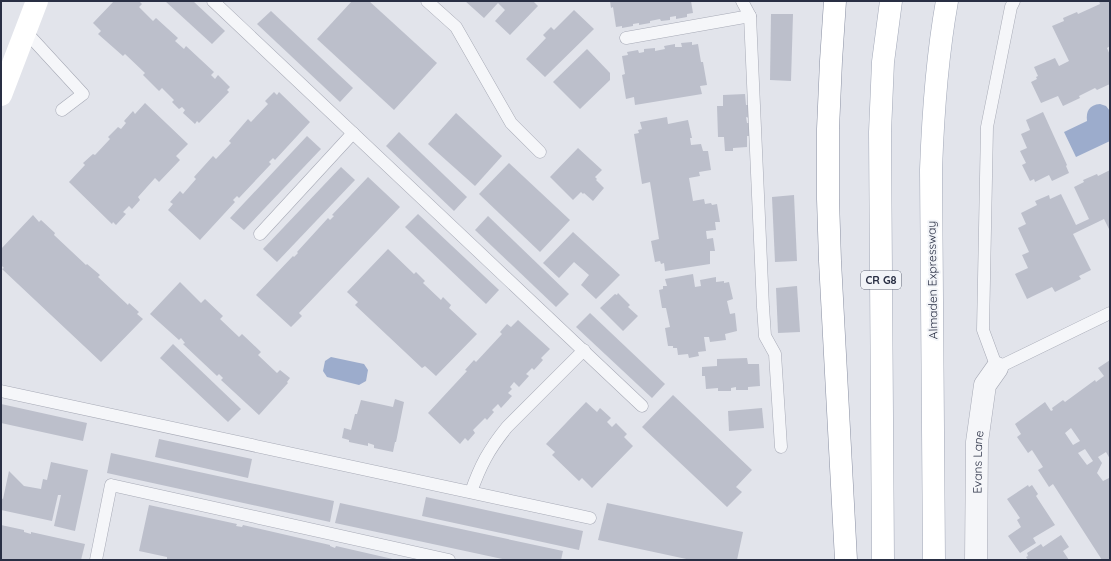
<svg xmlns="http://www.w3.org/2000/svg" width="1111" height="561" font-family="Quicksand,sans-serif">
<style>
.water{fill:#9caccc}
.building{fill:#bcbfcb;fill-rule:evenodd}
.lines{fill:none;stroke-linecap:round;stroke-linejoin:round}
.lane-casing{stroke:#a7aab6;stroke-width:13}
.street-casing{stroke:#a7aab6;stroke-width:23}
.primary-casing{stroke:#a1a7b7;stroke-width:23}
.highway-casing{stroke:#898fa2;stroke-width:23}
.lane{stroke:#f5f6f9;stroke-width:12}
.street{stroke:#f5f6f9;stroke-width:22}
.secondary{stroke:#fff;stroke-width:22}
.primary{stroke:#fff;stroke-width:22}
.highway{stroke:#fff;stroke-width:22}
.labels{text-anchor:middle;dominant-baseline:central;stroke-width:4;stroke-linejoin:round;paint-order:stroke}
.shield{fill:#f2f4f8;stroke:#656a7a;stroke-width:1}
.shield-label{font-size:11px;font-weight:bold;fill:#292f44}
.street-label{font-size:12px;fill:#292f44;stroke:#f2f4f8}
</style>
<rect width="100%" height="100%" fill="#e2e4eb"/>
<g class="water">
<path d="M1100,104L1106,106L1110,111V141L1076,157L1064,132L1087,121C1086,111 1089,105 1100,104Z"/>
<polygon points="331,357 364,364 368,370 366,381 359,385 327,377 323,371 325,361"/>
</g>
<g class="building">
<polygon points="114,1 139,1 142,4 139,7 153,21 156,18 178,38 175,41 184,49 186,46 214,72 211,75 215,79 218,75 230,87 227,90 229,92 199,123 197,121 195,124 183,113 185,110 182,107 179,109 172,102 174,100 162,88 159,91 143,75 145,73 125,54 123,56 98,34 101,31 93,23"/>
<polygon points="165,1 193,1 225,31 212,44"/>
<polygon points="352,1 369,1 437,63 394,110 317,39"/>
<polygon points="465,1 533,1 538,6 510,35 495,21 505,10 498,3 484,18"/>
<polygon points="610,1 691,1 693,13 687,14 687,17 676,19 676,16 670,17 670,20 661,21 660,19 650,21 650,23 639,25 639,23 633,24 633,26 622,28 622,26 616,27 613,7 611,8"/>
<polygon points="1099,1 1110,1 1110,46 1107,48 1110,55 1110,73 1109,73 1110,84 1097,90 1095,88 1079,96 1080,98 1063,106 1058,96 1041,103 1031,82 1037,79 1036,77 1038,76 1034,67 1055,58 1059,66 1069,61 1052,26 1064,21 1063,18 1077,12 1078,14 1100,4"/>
<polygon points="574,10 594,29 545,77 526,59 546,38 543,35 551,27 554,30"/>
<polygon points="271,11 353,88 340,102 257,24"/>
<polygon points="771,14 793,14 791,81 770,80"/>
<polygon points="692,42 692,45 698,44 701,62 703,62 707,85 700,86 702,94 635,105 634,97 626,99 622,75 625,74 622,56 628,55 627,52 638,50 639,53 644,52 644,49 655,48 655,51 665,49 664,46 675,44 675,47 682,47 681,43"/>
<polygon points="587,49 610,73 610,80 580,109 553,82"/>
<polygon points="274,92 277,95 279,92 310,122 275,160 273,158 269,162 271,164 239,198 237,196 233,200 235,202 200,240 168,210 173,204 170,202 180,191 183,194 196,179 194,177 213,156 216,159 231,143 229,141 248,119 251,122 268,104 265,101"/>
<polygon points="745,94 746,105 748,105 749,118 746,117 747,123 749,123 750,136 747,136 747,147 733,148 733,151 725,151 724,137 718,137 717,106 723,106 723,95"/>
<polygon points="145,103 188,144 176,156 180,160 159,182 155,178 138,197 140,200 132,209 129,206 123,212 126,214 116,225 113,222 112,224 69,182 85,165 83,163 93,154 95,155 110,139 108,137 118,127 121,129 126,123 124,121 133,111 135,114"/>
<polygon points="1043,112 1067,165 1066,166 1069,173 1052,181 1049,175 1035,182 1034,179 1030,181 1022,165 1026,163 1020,151 1027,148 1021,134 1030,130 1026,120"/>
<polygon points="456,113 502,156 475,186 428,144"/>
<polygon points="667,117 668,124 688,120 692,138 690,138 691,145 701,144 703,151 708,151 711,170 699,172 700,176 689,178 693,201 704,199 705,204 711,203 712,205 717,204 720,222 715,222 716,230 706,231 707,239 713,238 715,251 710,251 710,264 665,271 664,263 661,264 660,261 655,262 651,241 659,239 650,182 642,184 634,134 639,133 638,130 642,129 640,122"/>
<polygon points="399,132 467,197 454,211 386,146"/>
<polygon points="307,136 321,149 244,230 230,218"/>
<polygon points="578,148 602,170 595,177 597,179 596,180 604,188 593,201 584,193 583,194 581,192 573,200 550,177"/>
<polygon points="509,163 570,220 540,252 479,194"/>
<polygon points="341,167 355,180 277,262 263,249"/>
<polygon points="1110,170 1110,231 1104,219 1073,234 1091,270 1079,276 1081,279 1055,292 1052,287 1027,299 1015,274 1028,268 1022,255 1029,252 1018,228 1026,224 1021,213 1037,205 1035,201 1049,195 1050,199 1061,194 1076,225 1089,219 1074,187 1084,182 1083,180 1097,174 1098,176"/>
<polygon points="368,177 400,207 299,313 302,316 291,327 256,295 293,256 294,257 298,253 297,252 328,218 330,220 334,216 332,215"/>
<polygon points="794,195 797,261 775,262 772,197"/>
<polygon points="418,214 499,290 486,304 405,227"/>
<polygon points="33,215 39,222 41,220 55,233 54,235 86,265 87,264 100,275 98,277 128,305 129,303 139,312 137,314 143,319 101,362 2,269 4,268 1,265 1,249"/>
<polygon points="488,216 569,294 556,307 475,230"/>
<polygon points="573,232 620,275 596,299 581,285 589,275 574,262 559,278 543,263"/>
<polygon points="388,249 414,274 416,272 425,281 423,283 441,300 443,297 451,305 449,308 477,334 436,376 425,366 422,368 355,305 358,302 347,292"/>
<polygon points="693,274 695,287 701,286 700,280 716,277 716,282 724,281 724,283 729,282 733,299 727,301 730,314 735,313 737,331 725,334 726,340 710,342 709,337 704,337 706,351 698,352 699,356 689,358 688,354 678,355 677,348 673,348 673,346 668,346 665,328 670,327 666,308 662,308 659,290 663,289 663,286 667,286 665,279"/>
<polygon points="180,282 201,303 205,299 223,316 220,319 239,337 242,334 261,352 258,355 277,373 280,370 290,378 287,382 288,383 259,415 221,380 223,378 219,374 217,376 183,344 185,343 181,338 179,340 150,314"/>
<polygon points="797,286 800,332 778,333 776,288"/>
<polygon points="618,293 630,305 628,307 638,316 623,331 600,308 615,294 617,295"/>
<polygon points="590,313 665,384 652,398 576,327"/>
<polygon points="518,320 550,349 541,358 543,360 534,370 532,368 526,374 529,376 519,387 514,382 510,387 512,389 508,393 512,396 501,408 498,404 492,410 494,412 487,420 485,418 473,430 475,433 468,441 465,438 460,444 428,413 467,371 465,370 474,360 476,362 502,334 500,332 507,324 511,327"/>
<polygon points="173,344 241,409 228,422 160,358"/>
<polygon points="747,358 748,364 759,364 760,386 748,387 748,390 736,390 736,387 731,388 731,391 718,391 718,388 706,389 705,376 702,376 702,367 717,366 717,359"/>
<path d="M1110,360V459L1106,452L1098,457L1102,463L1097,473L1103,481L1109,478L1110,480V560H1102L1053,484L1049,487L1038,470L1043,467L1032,450L1028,453L1017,437L1021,434L1015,424L1045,402L1051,411L1053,410L1052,408L1063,400L1065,402L1095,380L1096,382L1104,376L1098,368ZM1071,428L1080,441L1073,445L1065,433ZM1085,449L1093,461L1087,465L1078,453Z"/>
<polygon points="673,395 752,470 736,487 742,492 727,507 642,427"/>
<polygon points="395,399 404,402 396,442 395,442 393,452 374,448 374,445 368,443 368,446 349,442 349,440 342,438 344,428 351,430 355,414 357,414 361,400 393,407"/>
<polygon points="586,402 597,412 600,408 611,418 607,422 612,427 616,423 627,434 624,437 633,446 592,488 582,478 579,481 552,455 555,452 546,444"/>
<polygon points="1,404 87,423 83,441 1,423"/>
<polygon points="762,408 764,428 729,431 728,411"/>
<polygon points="159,439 252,459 248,478 155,457"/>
<polygon points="111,453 334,501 330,522 107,473"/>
<polygon points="51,462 88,470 75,531 54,526 61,495 58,495 52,521 1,510 1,498 3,499 9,471 24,486 41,489 43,479 47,480"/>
<polygon points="1028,485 1029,487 1032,485 1038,494 1036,496 1055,525 1033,538 1036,543 1020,553 1008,536 1021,527 1017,520 1020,518 1007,499"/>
<polygon points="426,497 583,531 579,550 422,516"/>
<polygon points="340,503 563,551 561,560 507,560 335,523"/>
<polygon points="607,503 743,532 737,560 691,560 598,540"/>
<polygon points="149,505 237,524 236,526 242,527 243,525 330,545 330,546 335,548 336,546 397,560 167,559 167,557 139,551"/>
<polygon points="1,525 24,530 24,532 31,534 31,532 85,544 81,560 1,560"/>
<polygon points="1061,535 1069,547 1063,551 1069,560 1028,560 1026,557 1028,556 1027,553 1041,544 1043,547"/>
</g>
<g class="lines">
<defs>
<g id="lane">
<polyline points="213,1 642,406"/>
<polyline points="427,1 456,27 511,123 540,152"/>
<polyline points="742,1 750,16 763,307 765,336 775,354 781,447"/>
<polyline points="1014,1 1011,7 987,127 983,330 997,368 1110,313"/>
<polyline points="26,32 83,94 62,110"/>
<polyline points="626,38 750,16"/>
<polyline points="260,234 353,133"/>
<polyline points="1,391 590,518"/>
<path d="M471,492C480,466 489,449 507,427L584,350"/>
<polyline points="96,560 111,485 449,560"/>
</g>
<g id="street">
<path id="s1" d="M976,560L977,442L985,385L997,368"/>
</g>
<g id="primary">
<polyline points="883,560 880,132 883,62 891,1"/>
<path d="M934,560L931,170C933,113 937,57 947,1"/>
</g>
<polyline id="highway" points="835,1 831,61 828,129 828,199 830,261 846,560"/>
</defs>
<use href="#lane" class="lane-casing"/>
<use href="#street" class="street-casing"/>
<use href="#primary" class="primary-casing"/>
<use href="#highway" class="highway-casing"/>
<use href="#lane" class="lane"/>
<use href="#street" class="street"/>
<polyline class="secondary" points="1,95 37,1"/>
<use href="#primary" class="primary"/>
<use href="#highway" class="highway"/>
</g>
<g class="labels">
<rect class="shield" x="861" y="271" width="40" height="18" rx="3"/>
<g class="shield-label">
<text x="881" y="280">CR G8</text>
</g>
<g class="street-label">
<text transform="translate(932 280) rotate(-91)">Almaden Expressway</text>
<text stroke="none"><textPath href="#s1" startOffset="98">Evans Lane</textPath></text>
</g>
</g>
<rect width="1111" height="561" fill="none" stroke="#292f44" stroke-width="4"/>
</svg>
